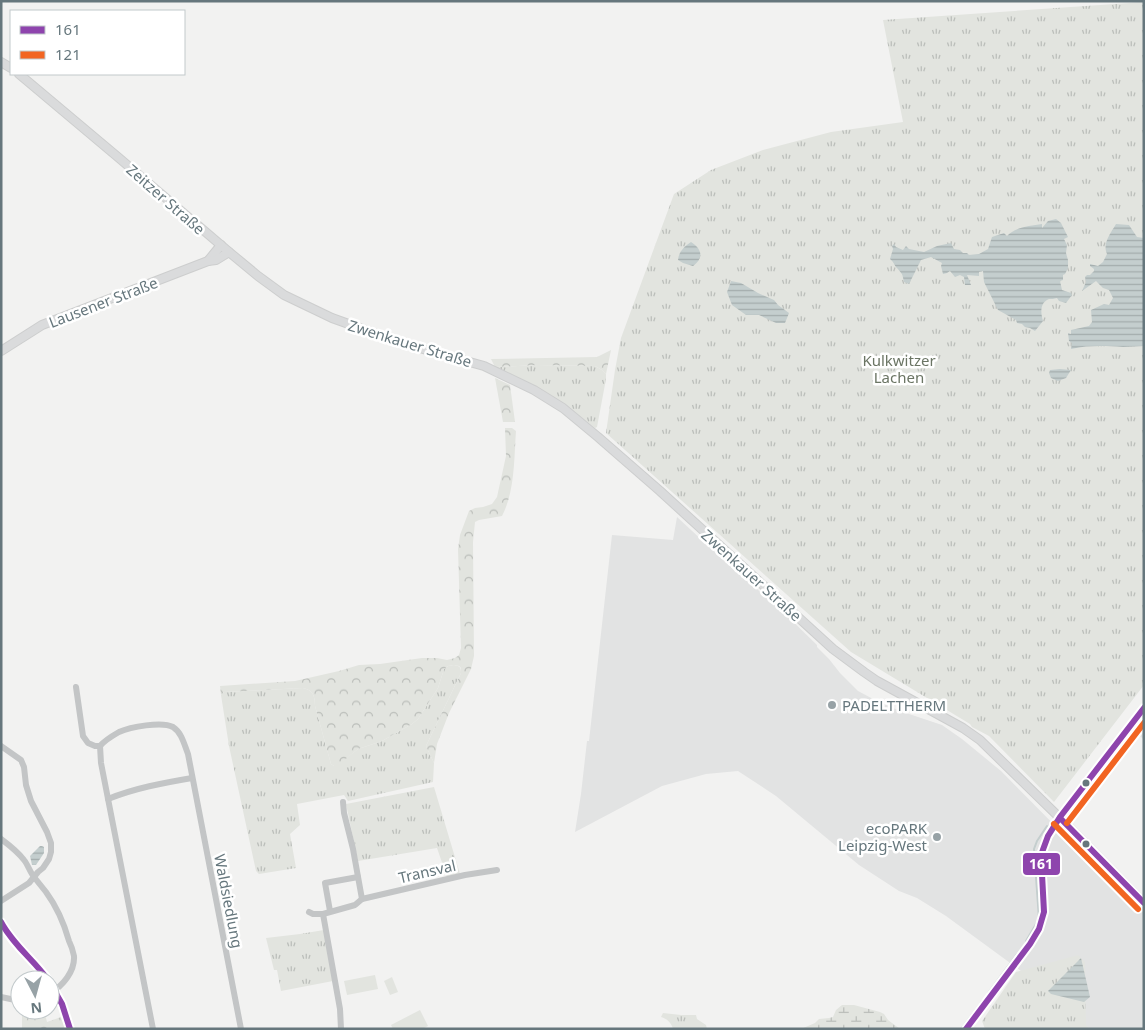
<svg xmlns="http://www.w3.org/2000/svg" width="1145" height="1030" font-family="'Noto Sans',sans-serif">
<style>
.built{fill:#e2e3e3}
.grass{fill:url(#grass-tufts)}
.forest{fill:url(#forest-crowns)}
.wetland{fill:url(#wetland-marsh)}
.garden{fill:#e2e4df}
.water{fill:url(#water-rules)}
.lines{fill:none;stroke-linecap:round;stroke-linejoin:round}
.stream{stroke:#c4cece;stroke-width:2}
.major-casing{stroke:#cdcece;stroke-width:10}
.minor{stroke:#c3c5c6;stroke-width:6}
.major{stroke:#dadbdc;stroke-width:8}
.bus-1-casing{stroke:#fff;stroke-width:10}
.bus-2-casing{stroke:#fff;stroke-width:10}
.bus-1{stroke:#8e44ad;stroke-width:6}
.bus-2{stroke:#f26522;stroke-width:6}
.poi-dot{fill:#97a2a6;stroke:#fff;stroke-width:2}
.bus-dot{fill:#66777d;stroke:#fff;stroke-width:2}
.labels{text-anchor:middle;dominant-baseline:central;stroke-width:5;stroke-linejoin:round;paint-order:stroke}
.street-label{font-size:15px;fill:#66777d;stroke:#fff}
.park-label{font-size:15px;fill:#6b7564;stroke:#fff}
.poi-label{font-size:15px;fill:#66777d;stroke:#fff;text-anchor:start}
.line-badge{stroke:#fff;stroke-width:2}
.badge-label{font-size:14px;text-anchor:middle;font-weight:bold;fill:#fff}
</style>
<defs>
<pattern id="grass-tufts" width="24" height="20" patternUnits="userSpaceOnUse" patternTransform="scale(1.25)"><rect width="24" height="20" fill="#e2e4df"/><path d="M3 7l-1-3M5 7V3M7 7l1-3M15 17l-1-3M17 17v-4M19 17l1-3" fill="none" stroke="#bbbeba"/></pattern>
<pattern id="forest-crowns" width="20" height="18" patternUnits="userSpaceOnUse" patternTransform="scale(1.25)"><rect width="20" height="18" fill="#e2e4df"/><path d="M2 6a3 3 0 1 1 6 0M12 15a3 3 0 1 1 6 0" fill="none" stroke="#bbbeba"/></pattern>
<pattern id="wetland-marsh" width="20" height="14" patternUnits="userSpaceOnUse" patternTransform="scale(1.25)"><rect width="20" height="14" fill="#e2e4df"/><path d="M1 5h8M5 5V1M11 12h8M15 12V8" fill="none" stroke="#bbbeba"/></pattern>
<pattern id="water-rules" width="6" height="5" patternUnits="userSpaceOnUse" patternTransform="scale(1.25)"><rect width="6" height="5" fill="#c4cece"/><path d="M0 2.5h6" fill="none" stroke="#a3acac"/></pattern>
</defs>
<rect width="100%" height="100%" fill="#f2f2f1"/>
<g class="built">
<polygon points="677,517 732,568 777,606 817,645 817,647 829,659 840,673 858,691 873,699 900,711 942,725 962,739 1001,771 1077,848 1144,913 1144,1029 1090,1029 1021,971 946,916 917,898 899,891 859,865 776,796 738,771 706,774 662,786 575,832 581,794 587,741 589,741 612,535 673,540"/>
<polygon points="1144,717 1144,740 1134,730"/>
</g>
<g class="grass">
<polygon points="1144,2 1144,685 1054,802 989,736 972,727 970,724 851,652 606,433 615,370 621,338 674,194 711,170 763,150 831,132 903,122 883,20"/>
<polygon points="538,365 595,366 602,370 606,374 606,379 597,427 595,428 563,404 523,380 495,367"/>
<path d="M454,665C460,666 461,667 461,673L426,746L434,763L433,782L348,801L344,795L297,804L300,825L290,834L296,868L259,874L256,871L229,746L221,695L224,692L303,688C313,690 315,696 315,706L331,764L334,766H336L358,749L382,741L412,724L418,719L438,688L444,669L448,666Z"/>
<polygon points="434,787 460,874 447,877 437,848 358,861 346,804"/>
<polygon points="324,930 333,981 281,991 277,970 274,970 266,938 300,934"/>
<polygon points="1078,955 1085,962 1086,1025 1090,1029 985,1029 982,1021 1016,972"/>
<path d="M663,1013L681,1015H696L697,1019L706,1025L707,1029H673C671,1022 667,1019 661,1017Z"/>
</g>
<g class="forest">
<polygon points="611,350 606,374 602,370 595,366 538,365 495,367 491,359 597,357"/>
<polygon points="495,378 510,385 515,422 503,422"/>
<path d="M505,428H512L516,431C514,459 515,491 502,516L479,520L475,522L473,542L474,656L471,669L449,713L437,744L434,763L426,746L461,673V668L459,666L454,665L448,666L444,669L438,688L418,719L412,724L382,741L358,749L337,766H334L331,764L315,706C315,696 313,690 303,688L224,692L221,695L220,686L295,681L339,671L359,665L380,664L422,658H437L447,660L455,658L459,655L461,648L458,549L460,535L469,511L475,508L483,507L492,504L497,497L506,456Z"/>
<polygon points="22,1010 44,1010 47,1022 64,1016 66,1029 22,1029"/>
</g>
<polygon class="wetland" points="842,1005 854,1005 880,1012 884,1014 888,1020 900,1029 801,1029 815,1023 819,1019 829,1018 833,1017 836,1010"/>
<g class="garden">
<polygon points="375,975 378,989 347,995 344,981"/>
<polygon points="392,977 398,992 390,995 384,981"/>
<polygon points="420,1010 428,1026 422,1029 393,1029 391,1025"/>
</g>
<g class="water">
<path d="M1056,219L1061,223L1068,237L1064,239L1067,245L1066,253L1068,260V268L1065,274L1063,275V280L1060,281L1062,290L1071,293L1072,295L1066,303L1059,301L1057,298C1054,299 1051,299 1049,299C1039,303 1041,314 1043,321L1035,331L1030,328L1025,327L1022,324L1017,323L1016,320L998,310L984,282L983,271L979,272V276L967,275L971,285H965L964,277L960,275L955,277L950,271L947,273L943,274L941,266L942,263L931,257L921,260L909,284L904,282C902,273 903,275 897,268C894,265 894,262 890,259L893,249L892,246L894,244L896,247L903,250L906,246L909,249L924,252L937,246L951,243L954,249L960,250L963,253H967L969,255L979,254L988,249L992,237L1004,233L1007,236C1015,227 1030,226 1042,224V228L1048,221Z"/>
<path d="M1116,224L1129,225L1137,237L1144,238V346C1137,346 1130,347 1123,347C1105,346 1090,345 1071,349L1072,343L1069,341L1068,333L1071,334V330L1089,326L1092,322L1091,310L1104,304L1109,305L1113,298L1109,290L1103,288L1096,281L1082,291L1086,282L1085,277L1087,275H1090L1094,271V269L1090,266V264L1098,266L1103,262L1107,254C1102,243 1111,233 1116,224Z"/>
<path d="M691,242C702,249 704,258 693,266L683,263L678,260C679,251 684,247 691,242Z"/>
<polygon points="731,281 741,283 758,293 774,300 778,305 789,313 785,323 776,323 759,315 746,315 732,305 727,292"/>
<polygon points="1060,369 1071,370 1066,378 1058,381 1051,378 1049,373 1050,370"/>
<polygon points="40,846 42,846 44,847 44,853 36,865 32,865 30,856"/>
<polygon points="1081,958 1090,997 1084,1002 1051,994 1048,991"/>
</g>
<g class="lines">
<g class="stream">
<polyline points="1026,941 1039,919 1034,849 1037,841 1047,826"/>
<polyline points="988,993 1017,954"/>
<polyline points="961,1029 983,1000"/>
</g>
<defs>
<g id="major">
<polyline points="1,62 11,68"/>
<polyline points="19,74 119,158 229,252 258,276 284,295 332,318 379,335 405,344 484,366 534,390 563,408 598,437 660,491 833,649 864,672 877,681 963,728 980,740 1060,818 1144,903"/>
<polyline points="208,261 221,245"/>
<polyline points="1,351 42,325 208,261 216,260 229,252"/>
</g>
</defs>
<use href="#major" class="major-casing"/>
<g class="minor">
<polyline points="76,687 83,736 88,743 95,746 100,746"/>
<polyline points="1,746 21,760 24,767 26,785 31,801 47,832 51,843 51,852 49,859 43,868 38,872 29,883 1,901"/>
<path d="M100,746C105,740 112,736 119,732C130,727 162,721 173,727C182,733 184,744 188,754L241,1029"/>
<polyline points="100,746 101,763 153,1029"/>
<path d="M108,799C135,788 163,783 192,778"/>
<polyline points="343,802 344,813 353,849 362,899"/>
<path d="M1,839C9,845 18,852 24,860C28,865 30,872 34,877C38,882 42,887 46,892C57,907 64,923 69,941C71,945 73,951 74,956C75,971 63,986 50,993"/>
<polyline points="330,911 325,883 358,877"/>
<polyline points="309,912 313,914 323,914 355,905 362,899 465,875 497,870"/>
<polyline points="323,914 340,1009 341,1029"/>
<polyline points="1,922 8,935 41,970 48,980"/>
<path d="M50,983C60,997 66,1011 70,1029"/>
<polyline points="1,997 20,1001"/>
<path d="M966,1029C980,1010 994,991 1008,972C1022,954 1041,935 1044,912L1041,855C1045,831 1073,801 1088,782C1107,757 1125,733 1144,708"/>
</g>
<use href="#major" class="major"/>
<defs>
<g id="bus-1">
<polyline points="1060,818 1144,903"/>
<path d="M1,922C13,945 34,960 48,980"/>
<polyline points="50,983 62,1004 70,1029"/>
<polyline points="966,1029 1030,944 1039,929 1044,912 1041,855 1048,836 1060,817 1144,708"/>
</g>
<g id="bus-2">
<polyline points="1067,823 1144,723"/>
<polyline points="1054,824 1138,909"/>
</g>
</defs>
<use href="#bus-1" class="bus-1-casing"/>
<use href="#bus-2" class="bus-2-casing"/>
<use href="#bus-1" class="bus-1"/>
<use href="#bus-2" class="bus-2"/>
</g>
<g class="poi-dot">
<circle cx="832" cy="705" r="5"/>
<circle cx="937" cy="837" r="5"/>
</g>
<g class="bus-dot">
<circle cx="1086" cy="783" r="4.5"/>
<circle cx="1086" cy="844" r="4.5"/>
</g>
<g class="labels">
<g class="street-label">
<text transform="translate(166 199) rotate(41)">Zeitzer Straße</text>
<text transform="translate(103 302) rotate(-21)">Lausener Straße</text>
<text transform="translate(410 343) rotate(17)">Zwenkauer Straße</text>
<text transform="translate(752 575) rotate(42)">Zwenkauer Straße</text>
<text transform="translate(427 871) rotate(-13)">Transval</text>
<text transform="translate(229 901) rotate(79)">Waldsiedlung</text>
</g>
<g class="park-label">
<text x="899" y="360">Kulkwitzer<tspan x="899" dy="17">Lachen</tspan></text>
</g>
<g class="poi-label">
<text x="842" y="705">PADELTTHERM</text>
<text x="927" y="828" text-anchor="end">ecoPARK<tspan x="927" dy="17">Leipzig-West</tspan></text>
</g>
</g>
<rect class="line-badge" x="1022" y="852" width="39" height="24" rx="5" fill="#8e44ad"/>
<g class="badge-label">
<text x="1041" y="869">161</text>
</g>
<rect width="1145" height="1030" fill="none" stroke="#66777d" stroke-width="5"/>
<rect x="10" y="10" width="175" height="65" fill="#ffffff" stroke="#c2c9cb"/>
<rect x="20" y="26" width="25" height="8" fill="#8e44ad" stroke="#c2c9cb"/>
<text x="55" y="35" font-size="15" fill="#66777d">161</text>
<rect x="20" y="51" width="25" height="8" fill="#f26522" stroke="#c2c9cb"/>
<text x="55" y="60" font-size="15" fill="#66777d">121</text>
<g transform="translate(35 995) rotate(174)"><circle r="24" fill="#ffffff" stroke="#c2c9cb"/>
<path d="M0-4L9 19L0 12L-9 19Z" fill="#97a2a6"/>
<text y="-8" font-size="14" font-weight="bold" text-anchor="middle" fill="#66777d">N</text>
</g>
</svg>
